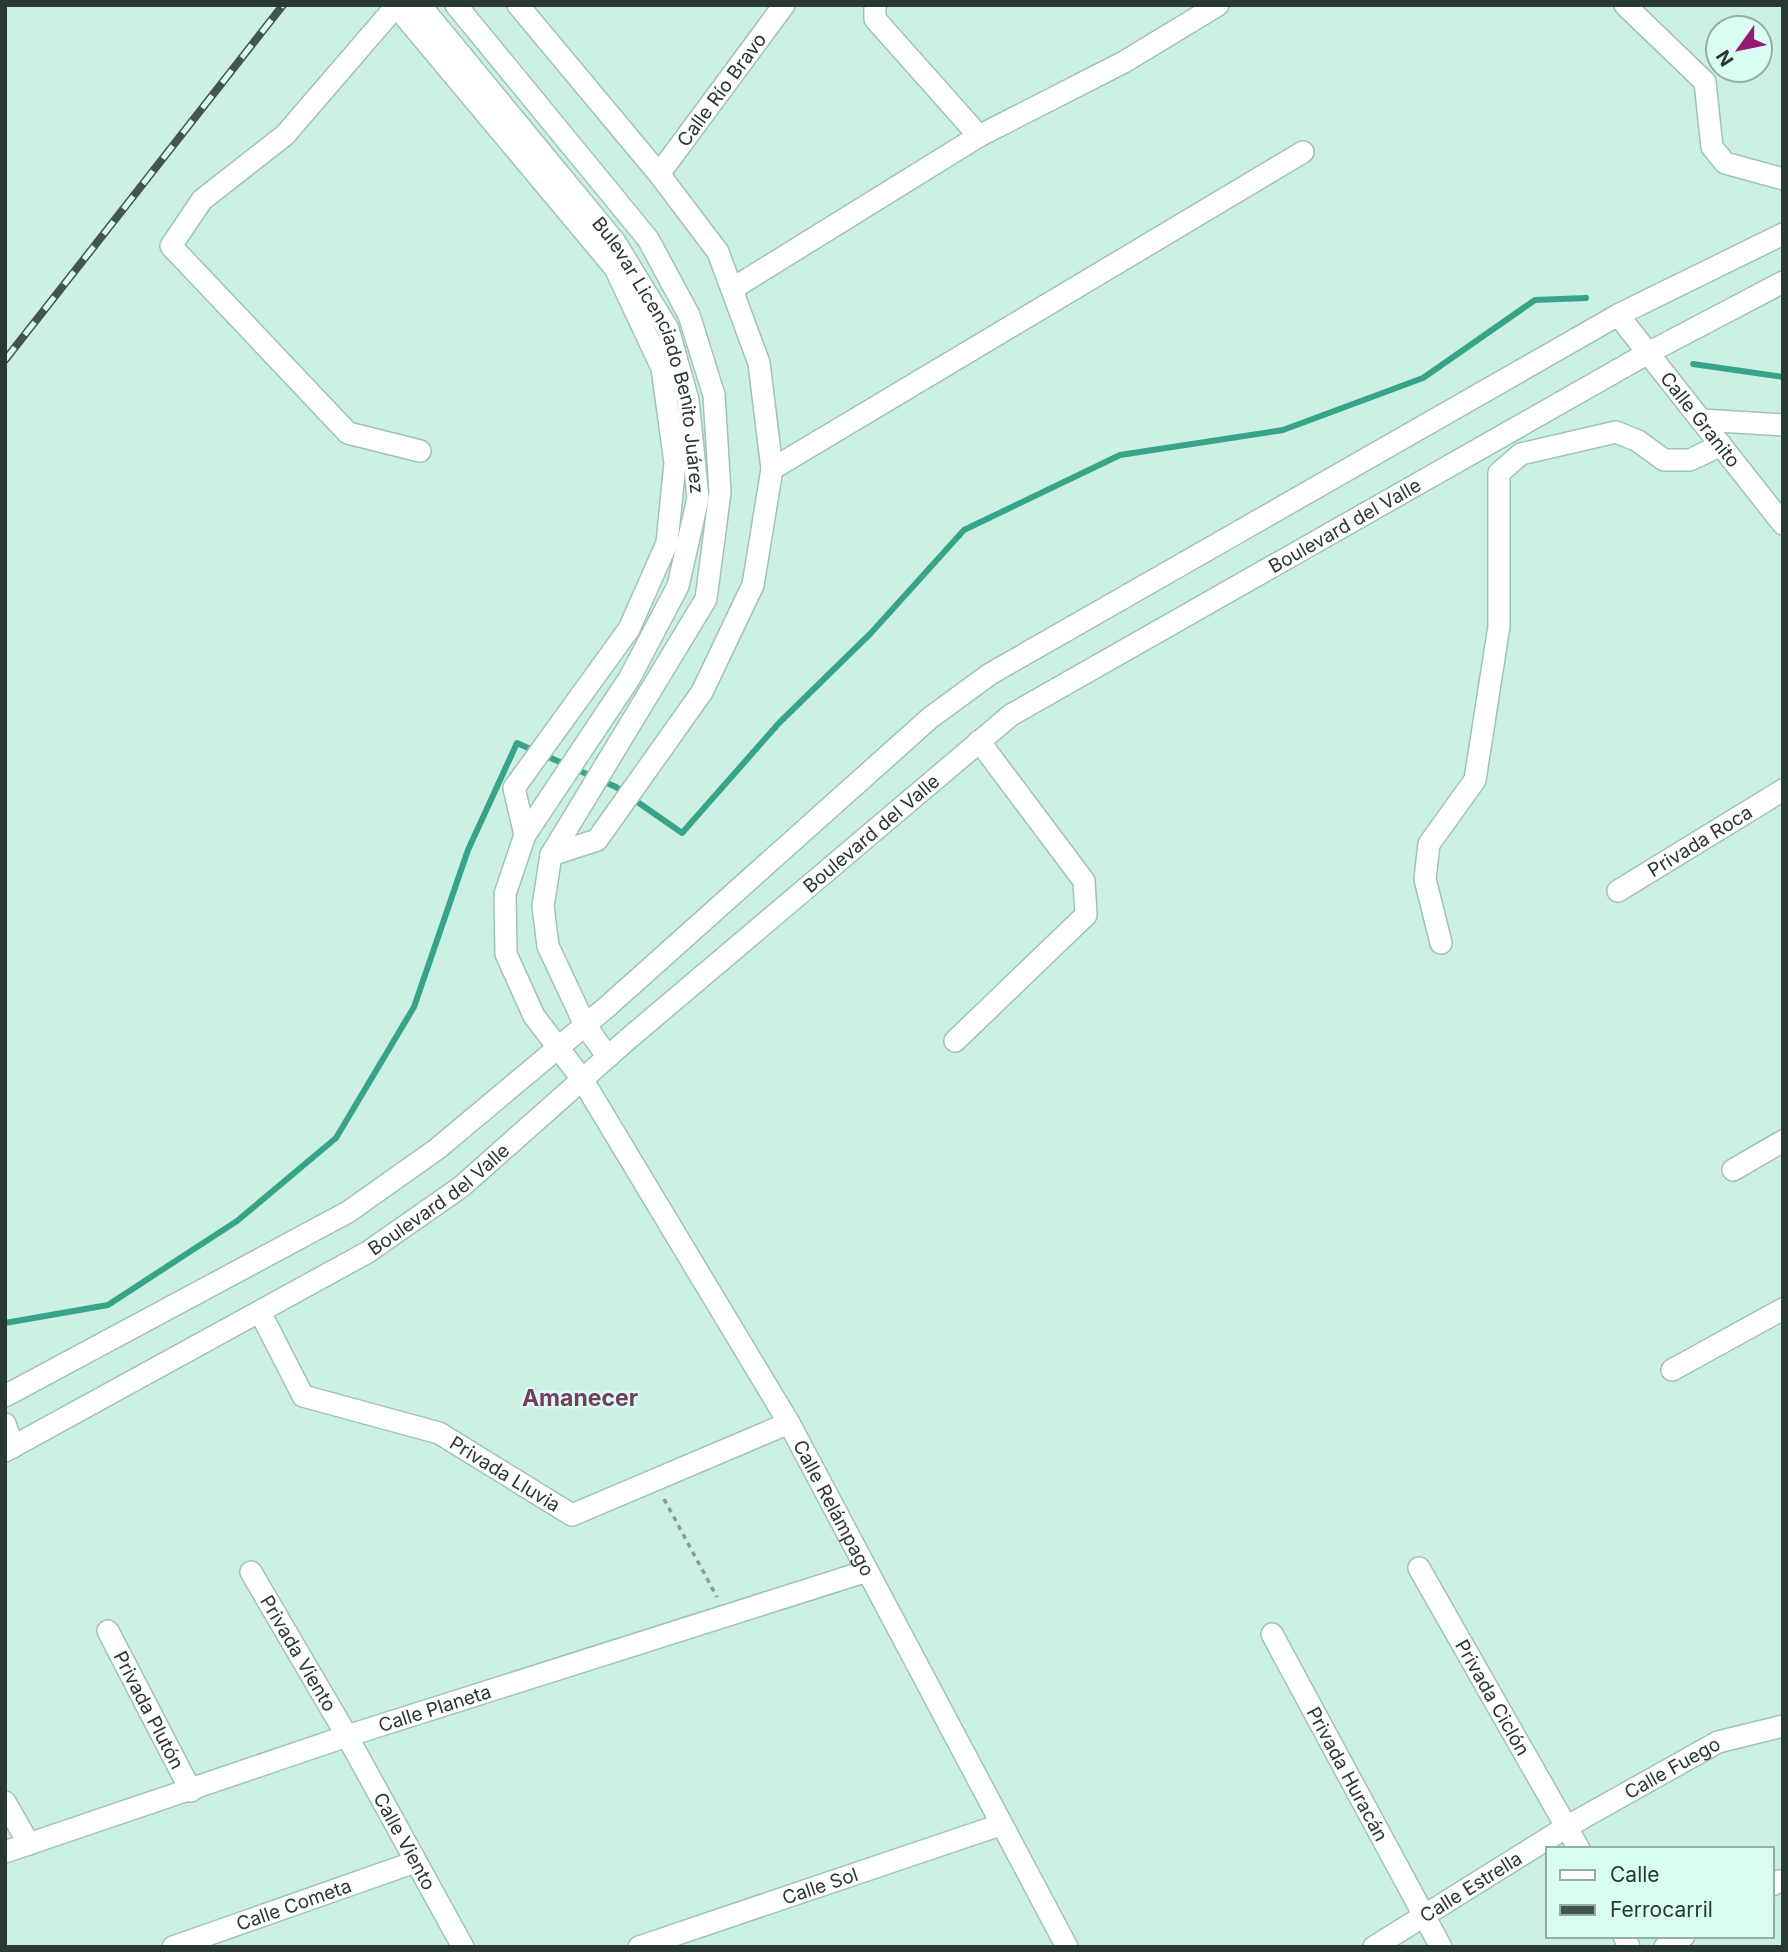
<svg xmlns="http://www.w3.org/2000/svg" width="1788" height="1952" font-family="Inter,sans-serif">
<style>
.lines{fill:none;stroke-linecap:round;stroke-linejoin:round}
.stream{stroke:#37a489;stroke-width:6}
.minor-casing{stroke:#a0c3b7;stroke-width:24}
.path{stroke:#86a097;stroke-width:3.5;stroke-dasharray:5 5;stroke-linecap:butt}
.minor{stroke:#fff;stroke-width:21}
.rail-casing{stroke:#44554f;stroke-width:8}
.rail{stroke:#d9fef1;stroke-width:5;stroke-dasharray:16;stroke-linecap:butt}
.labels{text-anchor:middle;dominant-baseline:central;stroke-width:5;stroke-linejoin:round;paint-order:stroke}
.street-label{font-size:19px;fill:#2a3833;stroke:#d9fef1}
.quarter-label{font-size:23px;font-weight:bold;fill:#773a61;stroke:#d9fef1}
</style>
<rect width="100%" height="100%" fill="#ccf0e4"/>
<g class="lines">
<g class="stream">
<polyline points="1693,364 1783,377"/>
<polyline points="5,1323 108,1305 237,1221 336,1138 414,1007 468,850 517,743 616,787 682,833 779,723 871,633 964,530 1120,455 1283,430 1423,378 1535,300 1586,298"/>
</g>
<defs>
<g id="minor">
<polyline points="397,5 285,135 202,200 171,246 348,433 420,451"/>
<path id="s1" d="M420,5L615,242L668,329L688,400L698,498L678,586L629,679L525,835L505,894L506,954L534,1016L582,1079L789,1423L1067,1947"/>
<polyline points="456,5 648,239 689,315 714,395 720,492 706,599 551,855 543,906 548,946 585,1025 608,1057"/>
<polyline points="518,5 659,174 718,252 759,363 772,469 753,585 702,692 597,840 551,855"/>
<polyline points="875,5 875,19 979,136 1124,62 1218,5"/>
<polyline points="1625,5 1705,82 1712,147 1725,163 1783,179"/>
<polyline points="396,6 615,268 662,368 675,463 667,543 629,629 514,788 525,835"/>
<path id="s2" d="M659,174L784,5"/>
<polyline points="732,289 979,136"/>
<path id="s3" d="M1618,315L1783,524"/>
<polyline points="1701,420 1783,425"/>
<polyline points="772,469 1303,152"/>
<path id="s4" d="M1618,891L1783,790"/>
<polyline points="1441,943 1425,879 1429,844 1475,780 1499,626 1499,473 1521,454 1616,432 1638,441 1664,460 1690,460 1721,445"/>
<polyline points="955,1041 1086,915 1084,881 979,741"/>
<polyline points="1733,1170 1783,1141"/>
<path id="s5" d="M260,1312L303,1396L439,1433L572,1515L789,1423"/>
<polyline points="1672,1370 1783,1309"/>
<polyline points="5,1396 348,1212 437,1149 608,1006 930,718 990,674 1618,315 1783,234"/>
<polyline points="5,1424 13,1447"/>
<path id="s6" d="M5,1451L368,1252L461,1187L628,1039L1011,715L1648,353L1783,282"/>
<path id="s7" d="M1419,1568L1579,1849"/>
<path id="s8" d="M251,1572L347,1736L463,1947"/>
<path id="s9" d="M108,1631L191,1791"/>
<path id="s10" d="M1272,1634L1441,1947"/>
<polyline points="5,1802 29,1844"/>
<path id="s11" d="M5,1852L347,1736L867,1571"/>
<polyline points="1772,1885 1779,1881"/>
<polyline points="1624,1936 1629,1947"/>
<path id="s12" d="M173,1947L415,1862"/>
<path id="s13" d="M639,1947L1000,1825"/>
<path id="s14" d="M1374,1947L1568,1826L1718,1742L1783,1726"/>
<polyline points="1665,1947 1684,1936"/>
</g>
</defs>
<use href="#minor" class="minor-casing"/>
<polyline class="path" points="664,1499 717,1597"/>
<use href="#minor" class="minor"/>
<defs>
<polyline id="rail" points="5,360 283,5"/>
</defs>
<use href="#rail" class="rail-casing"/>
<use href="#rail" class="rail"/>
</g>
<g class="labels">
<g class="street-label">
<text stroke="none"><textPath href="#s2" startOffset="105">Calle Río Bravo</textPath></text>
<text stroke="none"><textPath href="#s1" startOffset="427">Bulevar Licenciado Benito Juárez</textPath></text>
<text stroke="none"><textPath href="#s3" startOffset="133">Calle Granito</textPath></text>
<text stroke="none"><textPath href="#s6" startOffset="1636">Boulevard del Valle</textPath></text>
<text stroke="none"><textPath href="#s6" startOffset="1069">Boulevard del Valle</textPath></text>
<text stroke="none"><textPath href="#s4" startOffset="96">Privada Roca</textPath></text>
<text stroke="none"><textPath href="#s6" startOffset="502">Boulevard del Valle</textPath></text>
<text stroke="none"><textPath href="#s5" startOffset="313">Privada Lluvia</textPath></text>
<text stroke="none"><textPath href="#s1" startOffset="1731">Calle Relámpago</textPath></text>
<text stroke="none"><textPath href="#s8" startOffset="94">Privada Viento</textPath></text>
<text stroke="none"><textPath href="#s7" startOffset="149">Privada Ciclón</textPath></text>
<text stroke="none"><textPath href="#s11" startOffset="453">Calle Planeta</textPath></text>
<text stroke="none"><textPath href="#s9" startOffset="89">Privada Plutón</textPath></text>
<text stroke="none"><textPath href="#s14" startOffset="348">Calle Fuego</textPath></text>
<text stroke="none"><textPath href="#s10" startOffset="159">Privada Huracán</textPath></text>
<text stroke="none"><textPath href="#s8" startOffset="310">Calle Viento</textPath></text>
<text stroke="none"><textPath href="#s13" startOffset="191">Calle Sol</textPath></text>
<text stroke="none"><textPath href="#s14" startOffset="114">Calle Estrella</textPath></text>
<text stroke="none"><textPath href="#s12" startOffset="128">Calle Cometa</textPath></text>
</g>
<g class="quarter-label">
<text x="580" y="1398">Amanecer</text>
</g>
</g>
<rect width="1788" height="1952" fill="none" stroke="#2a3833" stroke-width="14"/>
<rect x="1546" y="1847" width="228" height="91" fill="#d9fef1" stroke="#93afa5" stroke-width="2"/>
<rect x="1560" y="1870" width="35" height="10" fill="#ffffff" stroke="#93afa5" stroke-width="2"/>
<text x="1610" y="1882" font-size="21" fill="#2a3833">Calle</text>
<rect x="1560" y="1905" width="35" height="10" fill="#44554f" stroke="#93afa5" stroke-width="2"/>
<text x="1610" y="1917" font-size="21" fill="#2a3833">Ferrocarril</text>
<g transform="translate(1739 49) rotate(237)"><circle r="33" fill="#d9fef1" stroke="#93afa5" stroke-width="2"/>
<path d="M0-5L12 26L0 18L-12 26Z" fill="#961973"/>
<text y="-10" font-size="19" font-weight="bold" text-anchor="middle" fill="#2a3833">N</text>
</g>
</svg>
